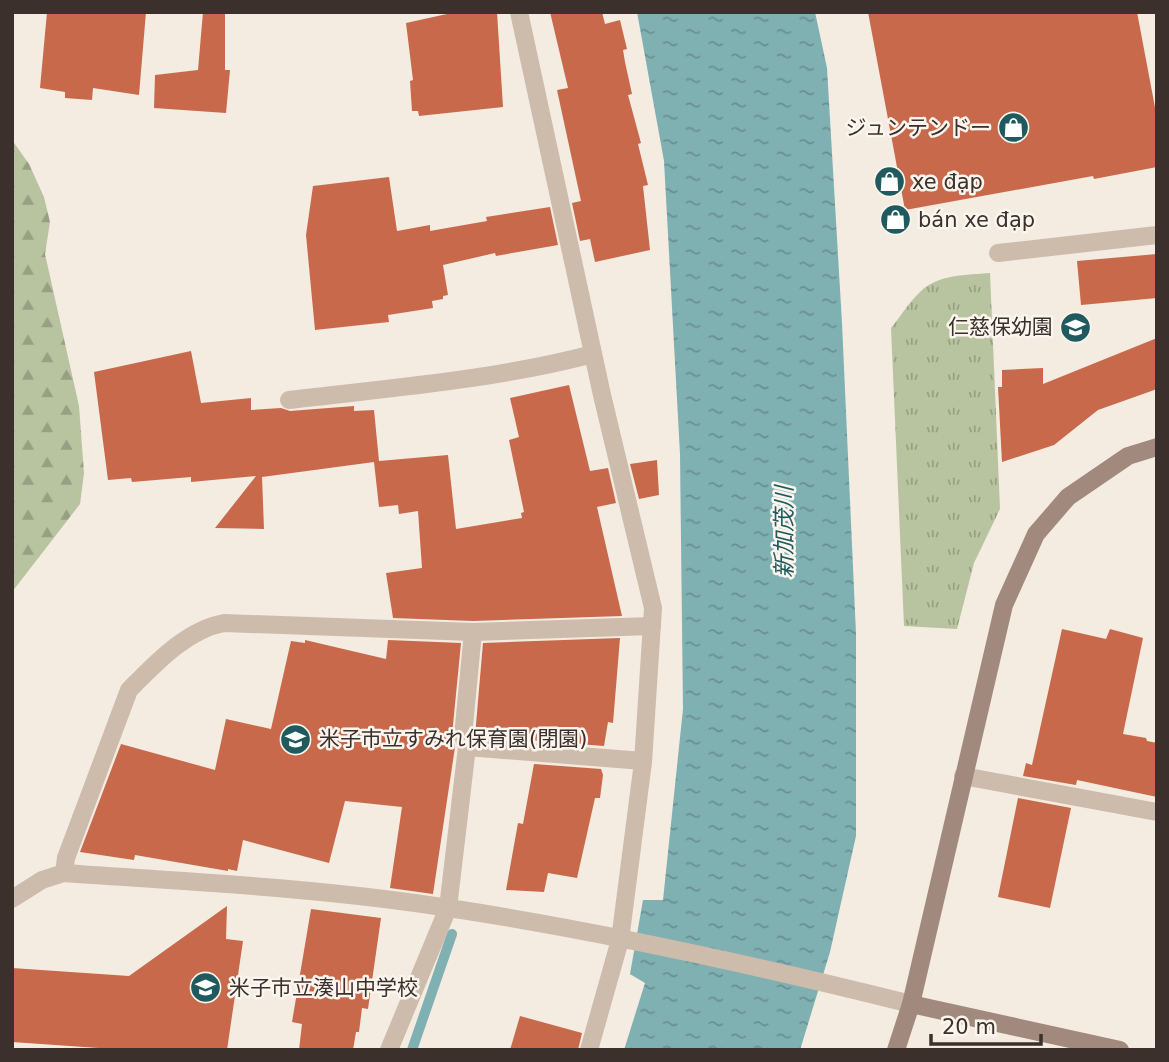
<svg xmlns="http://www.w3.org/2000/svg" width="1169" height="1062" font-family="'DejaVu Sans','Noto Sans JP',sans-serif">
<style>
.grass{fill:url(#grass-tufts)}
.forest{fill:url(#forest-firs)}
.water{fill:url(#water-ripples)}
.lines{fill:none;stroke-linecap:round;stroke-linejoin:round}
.stream{stroke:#7fb0b2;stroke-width:10}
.building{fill:#c8694b}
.lane{stroke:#cdbbac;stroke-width:18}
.street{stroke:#cdbbac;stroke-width:18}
.secondary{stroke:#a18a7d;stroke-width:18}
.labels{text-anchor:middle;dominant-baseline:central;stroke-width:5;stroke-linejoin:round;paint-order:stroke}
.poi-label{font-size:21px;fill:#3b302b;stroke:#fbf5ee;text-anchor:start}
.water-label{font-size:23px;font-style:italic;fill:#1f5a5e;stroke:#fbf5ee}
</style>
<defs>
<pattern id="grass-tufts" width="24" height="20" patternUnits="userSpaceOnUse" patternTransform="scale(1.75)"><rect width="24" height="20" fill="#b8c4a0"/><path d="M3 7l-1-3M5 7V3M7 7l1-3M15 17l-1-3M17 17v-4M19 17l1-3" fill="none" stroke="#97a083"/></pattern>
<pattern id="forest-firs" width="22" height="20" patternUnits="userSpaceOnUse" patternTransform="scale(1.75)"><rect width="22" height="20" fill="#b8c4a0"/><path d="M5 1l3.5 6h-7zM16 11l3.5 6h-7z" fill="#97a083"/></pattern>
<pattern id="water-ripples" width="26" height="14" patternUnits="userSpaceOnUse" patternTransform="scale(1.75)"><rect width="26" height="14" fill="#7fb0b2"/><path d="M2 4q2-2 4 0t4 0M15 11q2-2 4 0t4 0" fill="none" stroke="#699091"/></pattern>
</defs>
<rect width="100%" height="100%" fill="#f4ebe1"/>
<path class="grass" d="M990,273L1000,509L974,563L957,629L904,626L891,328C901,316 909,302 920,292C938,274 967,275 990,273Z"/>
<polygon class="forest" points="12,140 29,164 44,197 50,222 45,254 79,406 84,473 80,504 12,592"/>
<polygon class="water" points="637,12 815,12 827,68 842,323 856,634 856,836 830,952 800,1050 624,1050 645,983 630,974 643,900 663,900 683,709 680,454 664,161"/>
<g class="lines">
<polyline class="stream" points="412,1050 452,934"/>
</g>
<g class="building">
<polygon points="47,12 146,12 139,95 93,88 92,100 65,98 65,92 40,88"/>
<polygon points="203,12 225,12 225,70 230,70 226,113 154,108 155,75 198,70"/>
<polygon points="456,12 497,12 503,107 419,116 418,111 412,111 410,81 413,80 406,23"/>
<polygon points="550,12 602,12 605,24 620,20 627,49 623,50 625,62 632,94 628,95 641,143 638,144 648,185 643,186 650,250 595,262 590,239 580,241 572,203 581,201 557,90 568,88"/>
<polygon points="868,12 1137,12 1157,118 1157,167 1094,179 1093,176 905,210"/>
<polygon points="389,177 397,231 430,225 430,231 487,221 486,217 550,207 558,245 496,256 495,253 443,265 448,295 443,296 443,299 432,301 433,308 388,315 389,322 315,330 306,235 313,186"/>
<polygon points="1157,254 1157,298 1081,305 1077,261"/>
<polygon points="1157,338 1157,389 1098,410 1054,445 1002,462 998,387 1002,387 1002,370 1043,368 1043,384"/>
<polygon points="191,351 201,403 251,398 251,410 281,408 290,411 354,406 354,411 374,410 379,461 448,455 456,529 522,518 521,513 524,512 509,440 519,437 510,398 569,385 590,471 608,468 616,503 597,507 622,616 473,621 393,618 386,573 422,568 418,511 399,514 398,505 379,507 374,462 262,477 264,529 215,528 256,476 191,482 191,477 132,482 131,478 108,480 94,372"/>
<polygon points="657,460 659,495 639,499 630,464"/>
<polygon points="1062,629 1106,639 1110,629 1143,638 1123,734 1146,738 1147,741 1157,743 1157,797 1077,780 1076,785 1023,776 1026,763 1032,765"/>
<polygon points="620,638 613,723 608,722 604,746 475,736 483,643"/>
<polygon points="305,640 386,659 388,640 461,643 452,735 455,747 433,894 390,888 402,807 345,801 329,863 243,840 237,871 228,869 228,871 135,855 134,860 80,852 121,744 215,770 226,719 271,729 291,641 305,643"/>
<polygon points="534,764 601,769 603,775 600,798 595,798 577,878 548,873 544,892 506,890 518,823 523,824"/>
<polygon points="1018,798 1071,808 1050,908 998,897"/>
<polygon points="227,906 226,939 243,941 227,1050 127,1050 12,1042 12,968 129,976"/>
<polygon points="311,909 381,918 368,1009 362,1008 359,1032 356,1032 353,1050 299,1050 302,1024 292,1022"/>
<polygon points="520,1016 582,1033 578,1050 510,1050"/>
</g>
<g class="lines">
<g class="lane">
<path d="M289,400C390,388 494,380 593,354"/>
<path d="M64,873L66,858L129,690C155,664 186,630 224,623L473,632L463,736L467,747"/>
</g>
<g class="street">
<polyline points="519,12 602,395 653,608 643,762 620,940 589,1050"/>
<polyline points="998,253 1157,235"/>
<polyline points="473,632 652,626"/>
<polyline points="963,776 1157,812"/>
<path d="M12,899L42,880L64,873C193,882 322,888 449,908C605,932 759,966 911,1004"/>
<polyline points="389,1050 448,908 467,747 643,761"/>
</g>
<g class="secondary">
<polyline points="911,1004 1120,1050"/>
<polyline points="896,1050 911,1004 1004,605 1036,534 1068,497 1128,456 1157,447"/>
</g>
</g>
<defs>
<symbol id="shop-disc" viewBox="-11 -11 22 22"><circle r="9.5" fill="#1f5a5e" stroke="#fbf5ee"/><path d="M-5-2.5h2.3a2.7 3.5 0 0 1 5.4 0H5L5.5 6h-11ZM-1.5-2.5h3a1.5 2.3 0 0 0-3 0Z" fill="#fff"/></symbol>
<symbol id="school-disc" viewBox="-11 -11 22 22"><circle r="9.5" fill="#1f5a5e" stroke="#fbf5ee"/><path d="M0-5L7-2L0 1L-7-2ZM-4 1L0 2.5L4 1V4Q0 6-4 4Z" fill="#fff"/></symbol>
</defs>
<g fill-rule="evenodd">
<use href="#shop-disc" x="996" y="110" width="35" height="35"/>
<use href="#shop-disc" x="872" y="164" width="35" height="35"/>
<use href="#shop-disc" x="878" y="202" width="35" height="35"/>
<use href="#school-disc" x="1058" y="310" width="35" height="35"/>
<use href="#school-disc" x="278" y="722" width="35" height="35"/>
<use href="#school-disc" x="188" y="970" width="35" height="35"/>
</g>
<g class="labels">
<g class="poi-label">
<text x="991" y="128" text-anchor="end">ジュンテンドー</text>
<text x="912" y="182">xe đạp</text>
<text x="918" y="220">bán xe đạp</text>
<text x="1053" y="327" text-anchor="end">仁慈保幼園</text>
<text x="319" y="739">米子市立すみれ保育園(閉園)</text>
<text x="229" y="988">米子市立湊山中学校</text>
</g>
<g class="water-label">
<text transform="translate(784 532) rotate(-90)">新加茂川</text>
</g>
</g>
<rect width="1169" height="1062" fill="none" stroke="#3b302b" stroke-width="28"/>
<path d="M931 1034v10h110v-10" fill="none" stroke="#3b302b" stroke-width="3.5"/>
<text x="942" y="1034" font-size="21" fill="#3b302b" stroke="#fbf5ee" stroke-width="5" paint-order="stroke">20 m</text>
</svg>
